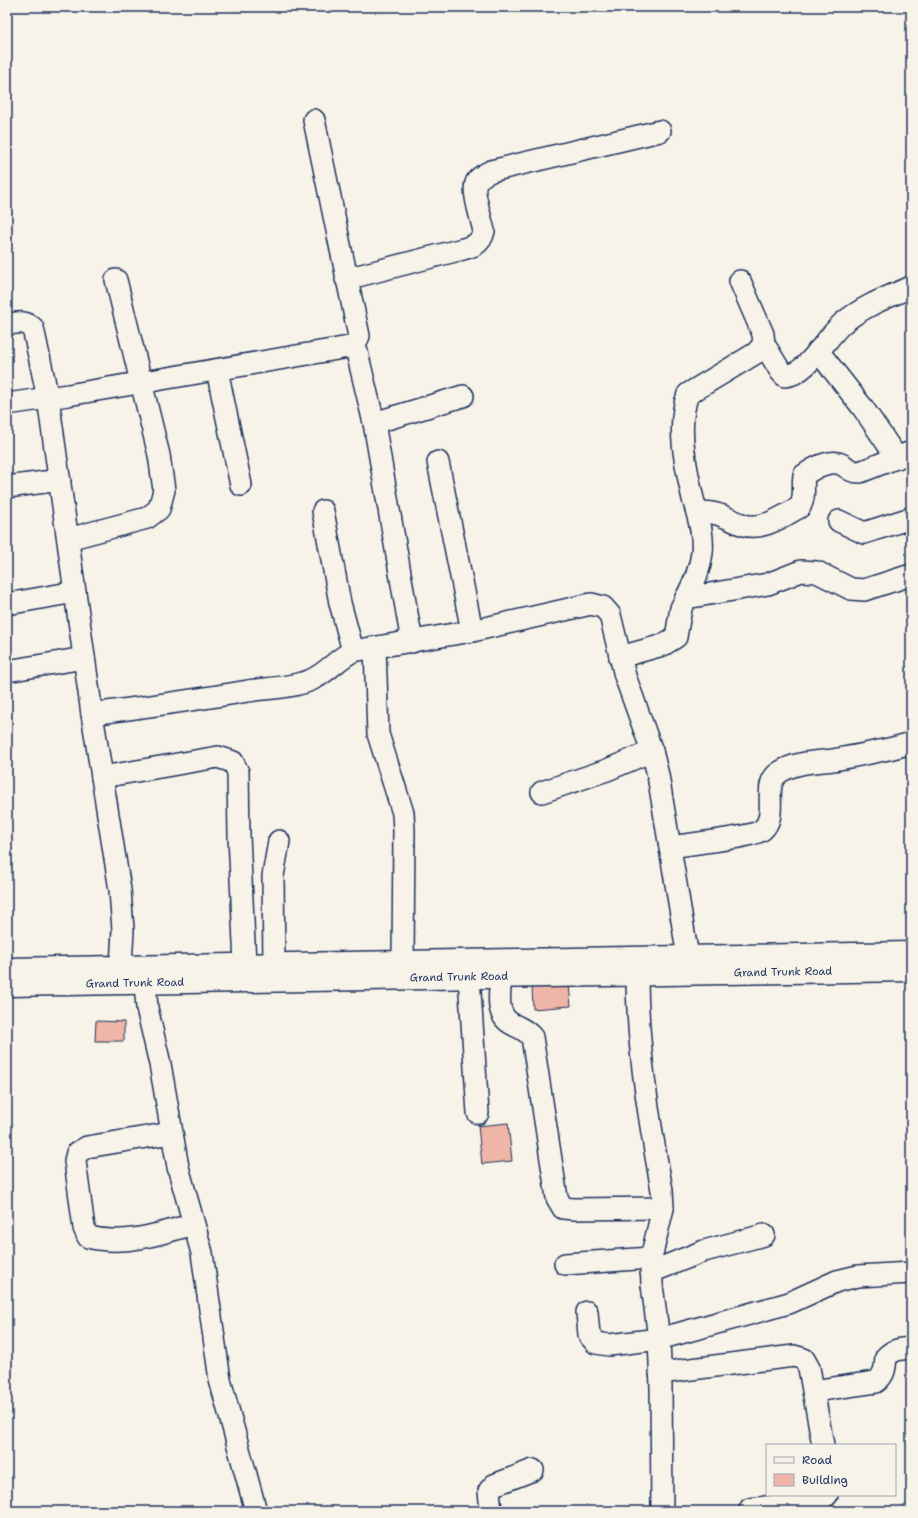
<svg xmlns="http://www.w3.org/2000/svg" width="918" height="1518" font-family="'Shantell Sans',sans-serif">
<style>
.building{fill:#efb6a7;stroke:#1b2f5e}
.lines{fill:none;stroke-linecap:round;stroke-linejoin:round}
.minor-casing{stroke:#1b2f5e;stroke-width:24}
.major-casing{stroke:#1b2f5e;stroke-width:25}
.minor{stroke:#f7f3e8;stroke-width:21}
.major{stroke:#f7f3e8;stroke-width:22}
.labels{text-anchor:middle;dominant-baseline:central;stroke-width:4;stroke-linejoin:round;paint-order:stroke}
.street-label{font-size:11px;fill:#1b2f5e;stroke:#f7f3e8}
</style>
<rect width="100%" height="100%" fill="#f7f3e8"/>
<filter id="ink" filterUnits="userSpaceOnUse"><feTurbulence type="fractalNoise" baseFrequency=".025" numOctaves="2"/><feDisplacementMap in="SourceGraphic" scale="8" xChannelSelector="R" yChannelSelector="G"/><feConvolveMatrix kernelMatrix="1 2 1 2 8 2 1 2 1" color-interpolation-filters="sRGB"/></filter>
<g filter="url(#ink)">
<g class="building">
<polygon points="569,984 571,1006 533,1009 532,986"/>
<polygon points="96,1021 124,1022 124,1041 95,1041"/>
<polygon points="508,1123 512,1161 482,1164 478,1126"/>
</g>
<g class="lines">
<defs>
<g id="minor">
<path d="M346,279L459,250C471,247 481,245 484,231C482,221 472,191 476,183C478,177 486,174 491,171L660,131"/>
<path d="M7,324C17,323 25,320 33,328L48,398L92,714L120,890L123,930L121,966"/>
<polyline points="355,344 374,423 412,642"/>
<path d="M764,344L781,372L785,376C807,375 827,336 843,323C863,306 888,297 911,287"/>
<polyline points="818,351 863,408 897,458"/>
<polyline points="217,370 241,485"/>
<polyline points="7,404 68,395 349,347 355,344 359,336 314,120"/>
<polyline points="374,423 463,396"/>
<polyline points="438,462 472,631"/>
<polyline points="7,487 60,480"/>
<polyline points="323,511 340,603 353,651"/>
<path d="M697,512C723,512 723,518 744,525C763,531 785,515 800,507C806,495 802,488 804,475C814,468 830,458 843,465C849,469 851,472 860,472L911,452"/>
<polyline points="839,521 864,533 911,518"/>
<polyline points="68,539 147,518 159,509 164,490 159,455 116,280"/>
<path d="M686,598C694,583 700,570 702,553C704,534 698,516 693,499C686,467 676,426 688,394L756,353L764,344L763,334L740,281"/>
<polyline points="7,604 75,592"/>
<polyline points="375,648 378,734 403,813 404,830 403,962"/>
<polyline points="620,657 663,645 676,637 681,608 686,598 768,584 801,571 817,572 851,589 864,590 911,575"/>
<polyline points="7,671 84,658"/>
<path d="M92,714C144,707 196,700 248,691C268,688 292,688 311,680C327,673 337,659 353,651L472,631L591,604L603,607L610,615L625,676L652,751L658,775L688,957"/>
<polyline points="102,777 218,757 233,762 238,772 239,836 245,964"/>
<polyline points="542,792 607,770 652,751"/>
<path d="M670,847C687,844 751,838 762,830C780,815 760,784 780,772C795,762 816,762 833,760C860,755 885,751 911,743"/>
<polyline points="274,964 273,876 279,841"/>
<path d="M637,975C637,1045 649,1120 662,1190L663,1208L651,1258L652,1285L659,1339L661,1387L662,1511"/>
<path d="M501,976C500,994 494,1016 514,1025C522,1029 526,1030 532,1037L557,1198L563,1208L574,1209L663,1208"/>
<polyline points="469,977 478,1113"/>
<polyline points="145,983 147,1008 160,1064 178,1167 202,1253 220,1380 256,1511"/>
<path d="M171,1133L87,1147L77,1153L75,1161L84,1228L88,1237C124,1246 160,1234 193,1224"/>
<polyline points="565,1264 651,1258"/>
<polyline points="651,1272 704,1251 764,1235"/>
<polyline points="587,1312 589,1335 596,1343 609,1345 659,1339 789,1303 837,1281 858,1276 911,1273"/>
<polyline points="660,1373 794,1356 804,1359 809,1368 823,1445"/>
<path d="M813,1391L876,1382C885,1375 885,1368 886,1357C894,1349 900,1349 911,1348"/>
<polyline points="750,1509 819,1500 827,1495"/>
<polyline points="491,1511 489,1491 494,1485 533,1470"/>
</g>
<g id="major">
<polyline points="7,969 911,953"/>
<polyline points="7,985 911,970"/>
</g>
</defs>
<use href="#minor" class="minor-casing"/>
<use href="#major" class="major-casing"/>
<use href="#minor" class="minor"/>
<use href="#major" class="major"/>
</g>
</g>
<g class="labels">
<g class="street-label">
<text transform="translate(783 972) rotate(-1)">Grand Trunk Road</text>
<text transform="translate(459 977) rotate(-1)">Grand Trunk Road</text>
<text transform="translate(135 983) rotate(-1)">Grand Trunk Road</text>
</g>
</g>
<rect width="918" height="1518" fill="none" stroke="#f7f3e8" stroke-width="24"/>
<rect x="12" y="12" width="894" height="1494" fill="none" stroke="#1b2f5e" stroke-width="1.5" filter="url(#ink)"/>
<rect x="766" y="1444" width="130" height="52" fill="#f7f3e8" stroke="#9fa5b1"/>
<rect x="774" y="1457" width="20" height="6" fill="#f7f3e8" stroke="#9fa5b1"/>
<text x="802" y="1464" font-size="12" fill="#1b2f5e">Road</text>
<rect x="774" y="1474" width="20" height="12" fill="#efb6a7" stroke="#9fa5b1"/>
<text x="802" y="1484" font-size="12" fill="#1b2f5e">Building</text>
</svg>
